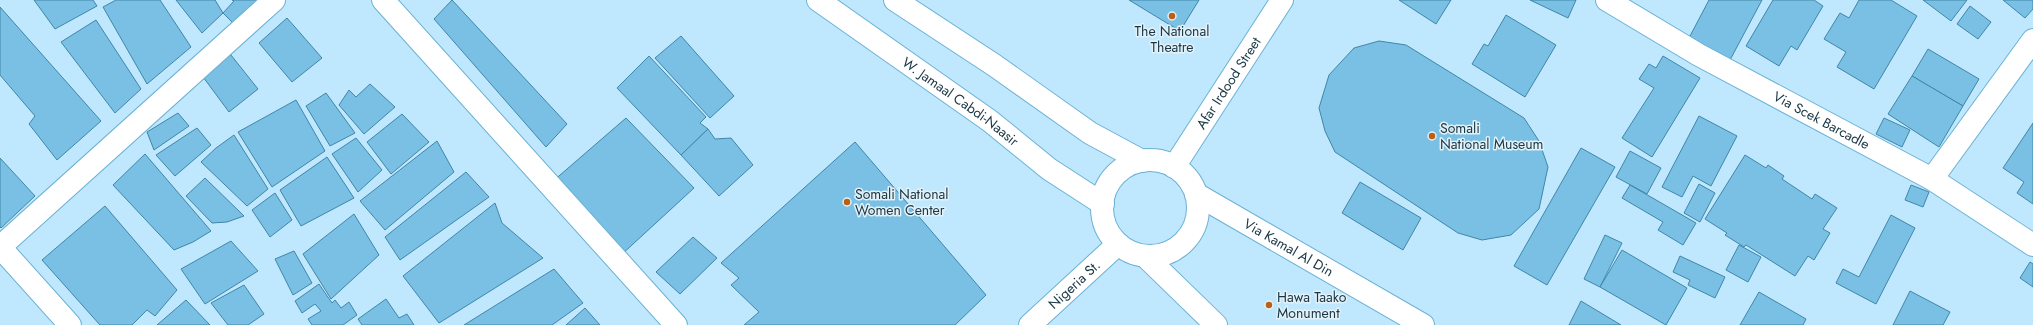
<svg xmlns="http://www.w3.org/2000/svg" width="2033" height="325" font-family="Jost,sans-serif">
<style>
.building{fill:#7ac0e4;stroke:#4086a8}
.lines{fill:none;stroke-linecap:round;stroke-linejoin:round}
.street-casing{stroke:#6bb1d4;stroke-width:24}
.secondary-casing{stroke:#6bb1d4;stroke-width:24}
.highway-casing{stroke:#6bb1d4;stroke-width:24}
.street{stroke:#fff;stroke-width:22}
.secondary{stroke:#fff;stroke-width:22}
.highway{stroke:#fff;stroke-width:22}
.poi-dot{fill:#bc5e13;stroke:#e3f1f8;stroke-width:1.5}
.labels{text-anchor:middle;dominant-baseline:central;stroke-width:3;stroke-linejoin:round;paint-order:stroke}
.poi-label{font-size:14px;fill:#193644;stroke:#e3f1f8;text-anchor:start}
.street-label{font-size:14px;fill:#193644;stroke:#e3f1f8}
</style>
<rect width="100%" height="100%" fill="#bfe8fe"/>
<g class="building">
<polygon points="34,0 93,0 97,6 55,29"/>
<polygon points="116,0 160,0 191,47 147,84 103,7"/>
<polygon points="176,0 215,0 223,13 202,33"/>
<polygon points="232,0 262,0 235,25 223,13 234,1"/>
<polygon points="452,0 567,124 546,147 434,19"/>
<polygon points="1129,0 1199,0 1180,31"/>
<polygon points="1399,0 1451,0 1436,24"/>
<polygon points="1530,0 1576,0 1568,18"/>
<polygon points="1709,0 1762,0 1730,60 1689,38"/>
<polygon points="1773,0 1814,0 1823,6 1797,50 1791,46 1779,66 1746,46"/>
<polygon points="1859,0 1891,0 1917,16 1874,89 1837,67 1846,52 1824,39 1840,13 1849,18"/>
<polygon points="1923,0 1967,0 1951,21"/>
<polygon points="2003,0 2033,0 2033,9 2025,18"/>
<polygon points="1970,6 1991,22 1978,39 1957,24"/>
<polygon points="0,7 101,121 57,160 29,124 35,116 0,75"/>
<polygon points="1506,15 1556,45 1525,97 1472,64 1484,44 1488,46"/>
<polygon points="287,18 322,58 292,82 259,43"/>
<polygon points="96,20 141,89 115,113 61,42"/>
<polygon points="681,36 734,96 710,118 655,58"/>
<polygon points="219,40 258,89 229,112 192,62"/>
<polygon points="1379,41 1406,45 1524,118 1539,141 1548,167 1539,209 1511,235 1482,240 1458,233 1335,152 1325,131 1319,108 1329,75 1354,48"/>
<polygon points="1928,49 1979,79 1963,106 1912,76"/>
<polygon points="649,56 706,117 700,123 708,129 681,155 617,88"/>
<polygon points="1663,56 1700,78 1652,157 1622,138 1654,88 1639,79 1649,64 1656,68"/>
<polygon points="1912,76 1963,106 1939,147 1888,114"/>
<polygon points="370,84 395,107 364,134 339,105 349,90 356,97"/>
<polygon points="326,93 355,133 330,146 306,106"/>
<polygon points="296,100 325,151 272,187 238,132"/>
<polygon points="178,113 189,126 154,150 147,132"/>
<polygon points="402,114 429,142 391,174 367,142"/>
<polygon points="1699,116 1737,136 1711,186 1693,176 1682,197 1662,187"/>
<polygon points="626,118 694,188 620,256 552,182"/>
<polygon points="1884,118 1910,130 1902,147 1876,134"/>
<polygon points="2033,123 2033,204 2017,193 2024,182 2003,168"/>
<polygon points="197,128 211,145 175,176 156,155"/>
<polygon points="708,129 715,139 731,138 753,165 719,196 681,155"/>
<polygon points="234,135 268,189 247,206 201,162 216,148"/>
<polygon points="356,138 382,170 358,192 332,154"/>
<polygon points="437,141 454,172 385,230 360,201"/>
<polygon points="855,142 986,295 955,325 744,325 759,312 731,285 739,278 721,263"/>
<polygon points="1581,148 1615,167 1547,285 1514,266"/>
<polygon points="1630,151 1661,168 1647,194 1616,177"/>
<polygon points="145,154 211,231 193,242 174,250 113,185"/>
<polygon points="1745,155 1766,168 1768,165 1784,176 1782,179 1812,199 1815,194 1837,208 1823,229 1830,233 1814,260 1808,256 1795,276 1746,245 1744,247 1725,235 1727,233 1705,219"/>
<polygon points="327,157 354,198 301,226 280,190"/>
<polygon points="0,158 35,196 1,228 0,227"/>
<polygon points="466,172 489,197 400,260 385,237"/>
<polygon points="205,178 244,216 227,222 212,223 186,196"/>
<polygon points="1360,182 1421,218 1403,250 1342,213"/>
<polygon points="1699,184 1715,193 1700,222 1684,213"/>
<polygon points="1630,185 1696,223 1683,245 1658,230 1663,222 1622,198"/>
<polygon points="1911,185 1929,192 1923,207 1905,200"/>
<polygon points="275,193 292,220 270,237 252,210"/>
<polygon points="495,203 502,223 543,258 439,323 403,276"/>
<polygon points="105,206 177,290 155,316 147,310 132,325 100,325 42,260"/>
<polygon points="354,214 379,255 331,299 303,254"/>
<polygon points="1891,215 1915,228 1876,304 1836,283 1843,269 1859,277"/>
<polygon points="1605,235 1622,243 1600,287 1584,279"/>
<polygon points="693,237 717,258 680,294 656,272"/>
<polygon points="231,241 258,271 205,304 181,269"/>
<polygon points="1739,245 1761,257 1748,282 1726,270"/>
<polygon points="1622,250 1687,288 1666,325 1600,287"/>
<polygon points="294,251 312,283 293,295 275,259"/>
<polygon points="1680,256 1725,277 1715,298 1688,285 1690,280 1673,272"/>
<polygon points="2030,262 2033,264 2033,287 2020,278"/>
<polygon points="554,269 583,303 552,325 464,325"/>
<polygon points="319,284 332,303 335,300 341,308 349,302 357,315 343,325 312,325 308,319 321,311 315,304 302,313 295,301"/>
<polygon points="244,285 264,314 248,325 228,325 211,303"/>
<polygon points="1910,291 1950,312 1943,325 1893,325"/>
<polygon points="1759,292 1806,319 1803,325 1740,325"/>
<polygon points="386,299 399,318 407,314 414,325 362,325 358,319"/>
<polygon points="186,300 210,325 157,325"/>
<polygon points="1581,301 1621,325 1569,325"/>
<polygon points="585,308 600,325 566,325"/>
</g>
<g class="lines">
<defs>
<g id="street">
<polyline points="383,0 676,325"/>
<path id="s1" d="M1607,0L1699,55L1932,179L2033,245"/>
<polyline points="1932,179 2033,40"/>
<polyline points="0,247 274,0"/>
<polyline points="0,247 70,325"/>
<path id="s2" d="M1030,325L1118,244"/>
</g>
<g id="secondary">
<path id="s3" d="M1174,167L1282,0"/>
<path id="s4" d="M1196,194L1423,325"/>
</g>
<g id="highway">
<path id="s5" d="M818,0L990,121L1049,169L1103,204"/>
<polyline points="895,0 994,65 1090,133 1142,161"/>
<circle cx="1150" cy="208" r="48"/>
<polyline points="1145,256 1216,325"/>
</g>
</defs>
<use href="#street" class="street-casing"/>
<use href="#secondary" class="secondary-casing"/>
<use href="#highway" class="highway-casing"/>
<use href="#street" class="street"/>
<use href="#secondary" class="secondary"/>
<use href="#highway" class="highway"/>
</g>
<g class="poi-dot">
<circle cx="1172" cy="16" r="4"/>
<circle cx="1432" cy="136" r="4"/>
<circle cx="847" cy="202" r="4"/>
<circle cx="1269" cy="305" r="4"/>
</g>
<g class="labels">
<g class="poi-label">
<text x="1172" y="31" text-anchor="middle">The National<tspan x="1172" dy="16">Theatre</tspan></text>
<text x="1440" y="128">Somali<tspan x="1440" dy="16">National Museum</tspan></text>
<text x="855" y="194">Somali National<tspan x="855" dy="16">Women Center</tspan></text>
<text x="1277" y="297">Hawa Taako<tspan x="1277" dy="16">Monument</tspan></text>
</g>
<g class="street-label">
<text stroke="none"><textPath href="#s3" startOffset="100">Afar Irdood Street</textPath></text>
<text stroke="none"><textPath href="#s5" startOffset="175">W. Jamaal Cabdi-Naasir</textPath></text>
<text stroke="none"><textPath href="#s1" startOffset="246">Via Scek Barcadle</textPath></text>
<text stroke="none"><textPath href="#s4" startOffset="107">Via Kamal Al Din</textPath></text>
<text stroke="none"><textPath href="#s2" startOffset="60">Nigeria St.</textPath></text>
</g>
</g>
</svg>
